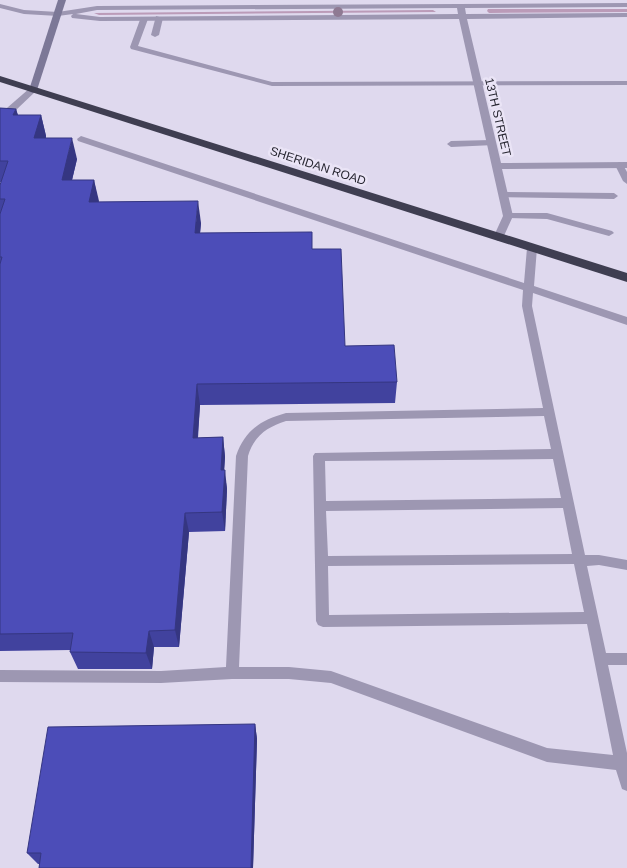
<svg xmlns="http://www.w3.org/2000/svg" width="627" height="868" font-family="Arial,sans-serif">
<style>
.green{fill:#bb9bb8}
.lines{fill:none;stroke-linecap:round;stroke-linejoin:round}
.lane{fill:#9d97b2;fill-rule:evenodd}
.street{fill:#9d97b2;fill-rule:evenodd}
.secondary{fill:#7c7897;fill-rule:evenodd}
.highway{fill:#3f3e51;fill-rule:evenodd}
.tree{fill:#8f7a93}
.wall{fill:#41429e}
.shaded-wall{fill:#353681}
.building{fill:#4c4db8;stroke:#353681}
.labels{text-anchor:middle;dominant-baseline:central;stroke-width:5;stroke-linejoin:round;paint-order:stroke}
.far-street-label{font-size:12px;fill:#272631;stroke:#eae4f6}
</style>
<rect width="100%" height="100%" fill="#dfd9ee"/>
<g class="green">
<polygon points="488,9 627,9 627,12 489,13 487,11"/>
<polygon points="433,10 436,12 99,15 94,13"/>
</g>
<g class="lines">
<g class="lane">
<polygon points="0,4 24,10 58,12 62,14 58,16 24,14 0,8"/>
<polygon points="156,16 163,18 159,35 155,37 151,35"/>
<polygon points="141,17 148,19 138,46 272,82 627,81 627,85 272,86 131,49 130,47"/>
<polygon points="30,88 37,90 16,110 0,119 0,114"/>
<path d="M81,136L524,283L527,248L532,245L535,246L537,248L534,286L627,317V325L533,293L532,306L585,555H599L627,560V570L599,565L587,566L606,653H627V665H608L627,753V791L622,789L616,770L547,762L331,683L289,679H232L161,683L0,682V670L161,671L226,667L236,456C245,430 261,420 286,413L543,408L522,306L523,290L78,141L77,139ZM544,416L551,449L315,453L313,456L316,621L318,625L323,627L587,624L613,755L547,748L331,671L289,667H239L248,456C254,436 267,427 286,421ZM553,459L561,498L326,501L325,461ZM563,508L572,554L328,556L326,511ZM574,564L584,612L329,615L328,566Z"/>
<polygon points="491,140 495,143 494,145 451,147 447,144 451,141"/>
<polygon points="619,162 622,163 627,172 627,184 623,181 615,165"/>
<polygon points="503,192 614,193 618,196 614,199 500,197 500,193"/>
<polygon points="508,213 547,213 612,231 614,233 609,236 547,219 505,218 503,216"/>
</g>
<path class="street" d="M627,3V7L465,8L466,14L627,13V17L467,19L501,163L627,162V168L502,169L513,216L503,238L498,241L493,238L503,216L459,19L100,21L72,18L71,16L73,14L58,16L54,14L58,12L97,6ZM457,8L458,14L100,17L76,14L97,10Z"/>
<polygon class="secondary" points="58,0 66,0 37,90 33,93 30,92 29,90"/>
<polygon class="highway" points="0,76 627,273 627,282 0,82"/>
</g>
<circle class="tree" cx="338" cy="12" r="5"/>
<g class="wall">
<polygon points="0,108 16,109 18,115 41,115 46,136 46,138 77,159 72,180 94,180 98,202 201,223 200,233 312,249 345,346 397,382 395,403 200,405 198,438 223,437 225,457 224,470 227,489 225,531 189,532 179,647 154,647 152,669 78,669 70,652 71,650 0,651 0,185 1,182 0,182"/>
<polygon points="255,724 257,739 253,868 39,868 40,864 38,864 27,853"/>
</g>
<g class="shaded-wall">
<polygon points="16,109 22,130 13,115"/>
<polygon points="41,115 46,136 40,159 34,138"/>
<polygon points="72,138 77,159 67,201 62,180"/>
<polygon points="94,180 99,201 94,223 89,202"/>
<polygon points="198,201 201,223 198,254 195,233"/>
<polygon points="197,384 200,405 196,458 193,438"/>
<polygon points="223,437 225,457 223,490 221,470"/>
<polygon points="225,470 227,489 225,531 222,512"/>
<polygon points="185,513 189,532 179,647 175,630"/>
<polygon points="149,631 154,647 152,669 146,653"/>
<polygon points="255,724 257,739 253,868 251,868"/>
</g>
<g class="building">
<polygon points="0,108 16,109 13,115 41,115 34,138 72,138 62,180 94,180 89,202 198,201 195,233 312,232 312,249 341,249 345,346 394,345 397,382 197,384 193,438 223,437 221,470 225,470 222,512 185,513 175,630 149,631 146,653 70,652 73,633 0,634 0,264 2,257 0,257 0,214 5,199 0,199 0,185 8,161 0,161"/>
<polygon points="255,724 251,868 39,868 41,853 27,853 48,727"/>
</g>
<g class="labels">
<g class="far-street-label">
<text transform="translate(498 117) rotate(77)">13TH STREET</text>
<text transform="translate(318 166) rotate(18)">SHERIDAN ROAD</text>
</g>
</g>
</svg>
